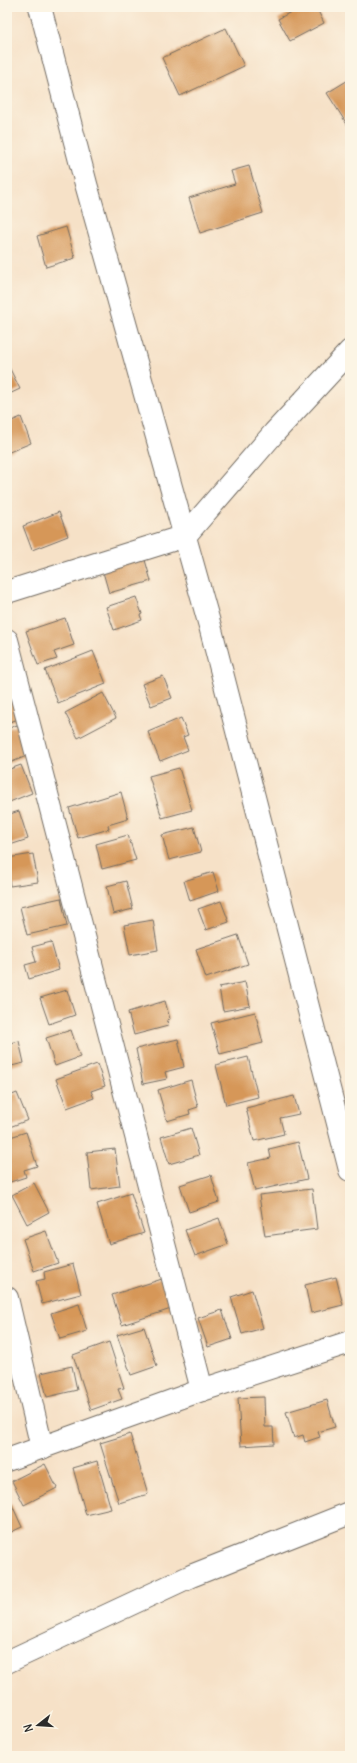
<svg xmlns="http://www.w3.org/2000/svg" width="357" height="1763" font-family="Delius,sans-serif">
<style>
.building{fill:#d69759}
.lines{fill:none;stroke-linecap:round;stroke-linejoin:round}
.minor-casing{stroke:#726b62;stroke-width:24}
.minor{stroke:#fff;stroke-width:22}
</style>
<rect width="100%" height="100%" fill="#fcf5e5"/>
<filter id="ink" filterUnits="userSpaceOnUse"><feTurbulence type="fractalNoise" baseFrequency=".025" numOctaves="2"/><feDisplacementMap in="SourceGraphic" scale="8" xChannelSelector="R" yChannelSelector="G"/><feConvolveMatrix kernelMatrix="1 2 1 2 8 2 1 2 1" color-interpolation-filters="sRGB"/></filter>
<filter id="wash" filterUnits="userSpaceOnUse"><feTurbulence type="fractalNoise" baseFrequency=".012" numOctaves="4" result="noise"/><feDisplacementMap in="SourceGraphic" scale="16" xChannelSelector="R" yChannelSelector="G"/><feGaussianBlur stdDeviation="0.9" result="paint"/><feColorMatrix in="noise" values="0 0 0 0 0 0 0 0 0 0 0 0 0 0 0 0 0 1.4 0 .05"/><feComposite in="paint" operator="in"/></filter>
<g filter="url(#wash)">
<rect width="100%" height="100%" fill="#f6e1c7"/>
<g id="blocks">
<g class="building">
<polygon points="300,7 316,7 324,23 290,41 278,19"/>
<polygon points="226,28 244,66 180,96 162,58"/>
<polygon points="350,79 350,129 327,93"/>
<polygon points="249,166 263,213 200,233 189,198 235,184 231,171"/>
<polygon points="66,227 75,258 46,267 37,236"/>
<polygon points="9,367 20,389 7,395 7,368"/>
<polygon points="21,417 31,443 7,453 7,423"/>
<polygon points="59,512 68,536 32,550 23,526"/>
<polygon points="143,553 151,581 109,593 101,565"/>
<polygon points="136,597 142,614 140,615 142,620 114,630 106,607"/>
<polygon points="65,618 74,645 54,652 57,659 38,665 26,631"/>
<polygon points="93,651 106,684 58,703 45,670"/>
<polygon points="163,676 172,698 151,706 142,684"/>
<polygon points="103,693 116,718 78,738 65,713"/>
<polygon points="18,698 24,717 7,723 7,702"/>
<polygon points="181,718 188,735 183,737 188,750 160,761 148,732"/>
<polygon points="17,725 29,755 7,764 7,729"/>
<polygon points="21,765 32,793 7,803 7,770"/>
<polygon points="179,768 192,810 162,818 149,776"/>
<polygon points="121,792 128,819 108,825 109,829 78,838 69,808"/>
<polygon points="19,811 28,839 7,846 7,815"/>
<polygon points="194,827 201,852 169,860 162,835"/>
<polygon points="128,835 136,860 102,869 96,844"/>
<polygon points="33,854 38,882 10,886 7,858"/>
<polygon points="213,872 219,891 190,901 184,881"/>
<polygon points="126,881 133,909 113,914 107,886"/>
<polygon points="61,898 67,926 27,935 20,907"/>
<polygon points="221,901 229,922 206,930 198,909"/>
<polygon points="153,920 158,950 130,955 124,925"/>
<polygon points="238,935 248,964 206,978 196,949"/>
<polygon points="51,942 59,970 29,979 25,965 36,962 32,947"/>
<polygon points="245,982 250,1006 223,1011 219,987"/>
<polygon points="67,990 75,1015 49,1024 40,998"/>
<polygon points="165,1001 170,1019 167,1020 168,1026 134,1035 128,1012"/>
<polygon points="255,1012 263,1043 220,1054 211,1023"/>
<polygon points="71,1030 80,1057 55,1066 46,1038"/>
<polygon points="178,1039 184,1067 165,1072 167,1079 143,1084 136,1049"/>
<polygon points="19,1041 24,1063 7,1067 7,1044"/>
<polygon points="248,1057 258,1097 226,1105 216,1065"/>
<polygon points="97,1064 105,1086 91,1091 94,1098 67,1108 56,1079"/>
<polygon points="191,1080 198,1107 189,1110 190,1114 167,1121 158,1090"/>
<polygon points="17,1093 28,1120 7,1128 7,1097"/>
<polygon points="294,1096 299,1114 280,1118 284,1134 254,1141 246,1108"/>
<polygon points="191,1128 199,1155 169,1164 161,1137"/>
<polygon points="26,1132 37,1166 24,1170 26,1177 7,1183 7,1138"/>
<polygon points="298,1142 307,1179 255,1191 248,1163 271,1158 269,1149"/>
<polygon points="115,1149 120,1186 91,1190 87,1152"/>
<polygon points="211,1175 219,1202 189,1212 180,1185"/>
<polygon points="34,1183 49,1212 27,1224 12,1195"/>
<polygon points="312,1189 317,1229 265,1236 259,1195"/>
<polygon points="131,1193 144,1233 109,1244 97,1204"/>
<polygon points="219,1218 228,1244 195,1256 185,1230"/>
<polygon points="46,1231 58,1263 34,1271 23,1239"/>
<polygon points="73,1264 81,1294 42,1304 36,1281 45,1279 44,1272"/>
<polygon points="336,1277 343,1305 311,1313 305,1285"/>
<polygon points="162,1279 171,1309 122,1325 112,1295"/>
<polygon points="252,1290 263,1328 242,1334 231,1297"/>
<polygon points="79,1304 87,1331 60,1339 51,1313"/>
<polygon points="222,1310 232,1339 208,1347 198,1318"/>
<polygon points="144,1327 157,1366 131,1375 117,1335"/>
<polygon points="109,1342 124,1388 118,1389 122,1399 91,1410 73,1355"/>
<polygon points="72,1366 77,1390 47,1397 41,1373"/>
<polygon points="264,1397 265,1427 273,1427 274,1444 241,1446 238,1398"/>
<polygon points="327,1400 335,1427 318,1432 320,1437 305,1442 303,1435 294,1438 286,1412"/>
<polygon points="130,1434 148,1494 119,1503 100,1443"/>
<polygon points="97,1461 111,1509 86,1515 73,1468"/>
<polygon points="45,1464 57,1488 24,1505 12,1481"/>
<polygon points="7,1494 22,1527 7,1534"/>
</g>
</g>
</g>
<g filter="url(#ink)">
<use href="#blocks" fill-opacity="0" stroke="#726b62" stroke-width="1"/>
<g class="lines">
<defs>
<g id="minor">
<polyline points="40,7 86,184 210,626 350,1170"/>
<polyline points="7,592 185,536 274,433 350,351"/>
<polyline points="7,640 202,1390"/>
<polyline points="7,1298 42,1448"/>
<polyline points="7,1460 202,1390 350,1342"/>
<polyline points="7,1662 191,1576 350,1513"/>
</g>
</defs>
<use href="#minor" class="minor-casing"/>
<use href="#minor" class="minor"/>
</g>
</g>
<rect width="357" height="1763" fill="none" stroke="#fcf5e5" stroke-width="24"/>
<g transform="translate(38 1725) rotate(253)" stroke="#fcf5e5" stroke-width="3" paint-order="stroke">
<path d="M0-3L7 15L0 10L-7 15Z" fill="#2b2b2b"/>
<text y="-6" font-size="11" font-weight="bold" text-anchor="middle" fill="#2b2b2b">N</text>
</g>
</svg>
